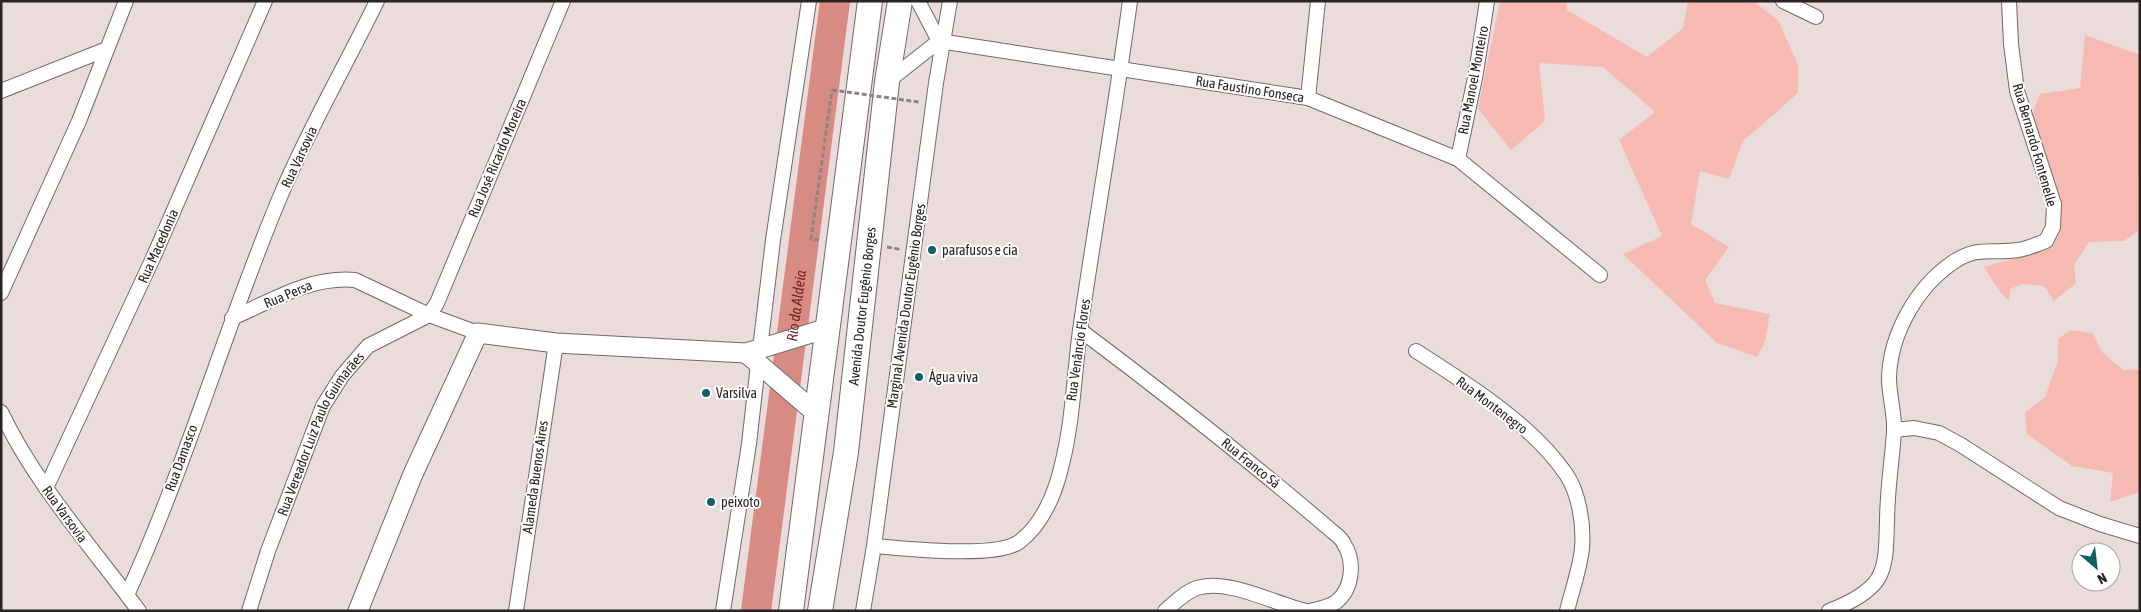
<svg xmlns="http://www.w3.org/2000/svg" width="2141" height="612" font-family="'Asap Condensed',sans-serif">
<style>
.green{fill:#f7bab3}
.lines{fill:none;stroke-linecap:round;stroke-linejoin:round}
.river{stroke:#d88b82;stroke-width:30}
.street-casing{stroke:#746867;stroke-width:16}
.secondary-casing{stroke:#746867;stroke-width:21}
.highway-casing{stroke:#746867;stroke-width:26}
.path{stroke:#8e8483;stroke-width:3;stroke-dasharray:5 2.5;stroke-linecap:butt}
.street{stroke:#fff;stroke-width:14}
.secondary{stroke:#fff;stroke-width:19}
.highway{stroke:#fff;stroke-width:24}
.path-bridge{stroke:#8e8483;stroke-width:3;stroke-dasharray:5 2.5;stroke-linecap:butt}
.poi-dot{fill:#106166;stroke:#fff;stroke-width:2}
.labels{text-anchor:middle;dominant-baseline:central;stroke-width:4;stroke-linejoin:round;paint-order:stroke}
.street-label{font-size:14px;fill:#292423;stroke:#fff}
.poi-label{font-size:14px;fill:#292423;stroke:#fff;text-anchor:start}
.water-label{font-size:15px;font-style:italic;fill:#771d1a;stroke:#fff}
</style>
<rect width="100%" height="100%" fill="#eadcda"/>
<g class="green">
<polygon points="1500,1 1567,1 1567,10 1647,57 1683,28 1688,1 1753,1 1778,20 1798,65 1798,93 1743,141 1729,179 1700,171 1691,224 1729,247 1705,280 1715,303 1770,314 1765,342 1757,357 1717,343 1623,254 1662,236 1619,140 1655,112 1603,67 1539,63 1545,121 1511,150 1478,109"/>
<polygon points="2085,35 2140,55 2138,231 2124,241 2089,242 2074,265 2076,283 2054,301 2044,286 2023,284 2010,289 2009,301 2000,292 1984,267 2020,257 2053,219 2030,144 2034,109 2040,94 2080,88"/>
<polygon points="2070,330 2093,333 2102,352 2123,370 2140,369 2140,492 2110,502 2113,473 2072,466 2027,434 2025,413 2045,397 2058,361 2058,339"/>
</g>
<g class="lines">
<path class="river" id="s1" d="M756,611L835,1"/>
<defs>
<g id="street">
<polyline points="918,1 939,41"/>
<polyline points="1783,1 1816,17"/>
<polyline points="887,82 939,41 1308,98 1458,159 1600,275"/>
<polyline points="1,91 107,49"/>
<polyline points="1308,98 1318,1"/>
<polyline points="1458,159 1476,73 1487,1"/>
<polyline points="1,293 79,121 126,1"/>
<polyline points="429,315 437,303 563,1"/>
<path d="M232,318C272,301 310,276 355,280L429,315L478,333"/>
<path d="M1080,330C1167,395 1251,462 1333,532C1337,535 1342,539 1344,544C1355,561 1353,589 1336,602C1329,607 1319,609 1310,611"/>
<polyline points="760,349 773,240 809,1"/>
<path d="M1416,351C1466,383 1532,424 1566,474C1579,493 1584,525 1582,548C1580,569 1572,590 1567,611"/>
<path d="M1,412C36,485 91,546 139,611"/>
<polyline points="1894,430 1914,428 1939,433 1961,445 2059,508 2100,524 2140,536"/>
<polyline points="46,488 153,258 265,1"/>
<path d="M874,546C905,548 995,559 1019,542C1042,525 1055,494 1061,468C1073,423 1074,375 1080,330C1096,220 1115,111 1130,1"/>
<path d="M127,595C186,466 225,328 280,197C308,130 345,67 377,1"/>
<path id="s2" d="M249,611L268,551L323,406L342,376L368,346L429,315"/>
<polyline points="516,611 556,343"/>
<polyline points="723,611 749,444 758,364"/>
<polyline points="863,611 874,546 936,83 950,1"/>
<path d="M1165,611C1174,603 1185,592 1197,588C1228,578 1275,604 1306,611"/>
<path d="M1829,611C1846,604 1862,597 1874,584C1888,569 1886,541 1887,522C1887,491 1892,462 1894,431C1895,414 1889,396 1889,378C1890,335 1916,288 1952,263C1978,245 1991,254 2018,250C2027,249 2037,244 2046,241L2053,227L2054,204L2017,91L2011,44L2009,1"/>
</g>
<g id="secondary">
<polyline points="746,353 817,414"/>
<polyline points="358,611 413,474 478,333 556,343 746,353 828,328"/>
</g>
<g id="highway">
<polyline points="791,611 870,1"/>
<path id="s3" d="M820,611L846,452L887,82L900,1"/>
</g>
</defs>
<use href="#street" class="street-casing"/>
<use href="#secondary" class="secondary-casing"/>
<use href="#highway" class="highway-casing"/>
<g class="path">
<polyline points="819,240 811,239 832,90"/>
<polyline points="887,247 898,249 899,247"/>
</g>
<use href="#street" class="street"/>
<use href="#secondary" class="secondary"/>
<use href="#highway" class="highway"/>
<polyline class="path-bridge" points="832,90 919,102"/>
</g>
<g class="poi-dot">
<circle cx="932" cy="250" r="5"/>
<circle cx="919" cy="377" r="5"/>
<circle cx="706" cy="393" r="5"/>
<circle cx="711" cy="502" r="5"/>
</g>
<g class="labels">
<g class="street-label">
<text transform="translate(1473 80) rotate(-79)">Rua Manoel Monteiro</text>
<text transform="translate(1250 89) rotate(9)">Rua Faustino Fonseca</text>
<text transform="translate(2035 145) rotate(74)">Rua Bernardo Fontenelle</text>
<text transform="translate(299 157) rotate(-65)">Rua Varsovia</text>
<text transform="translate(497 158) rotate(-67)">Rua José Ricardo Moreira</text>
<text transform="translate(158 246) rotate(-66)">Rua Macedonia</text>
<text transform="translate(288 294) rotate(-23)">Rua Persa</text>
<text stroke="none"><textPath href="#s3" startOffset="308">Avenida Doutor Eugênio Borges</textPath></text>
<text transform="translate(906 306) rotate(-82)">Marginal Avenida Doutor Eugênio Borges</text>
<text transform="translate(1078 350) rotate(-82)">Rua Venâncio Flores</text>
<text transform="translate(1492 405) rotate(37)">Rua Montenegro</text>
<text stroke="none"><textPath href="#s2" startOffset="192">Rua Vereador Luiz Paulo Guimarães</textPath></text>
<text transform="translate(181 458) rotate(-70)">Rua Damasco</text>
<text transform="translate(1251 463) rotate(39)">Rua Franco Sá</text>
<text transform="translate(535 477) rotate(-82)">Alameda Buenos Aires</text>
<text transform="translate(65 514) rotate(54)">Rua Varsovia</text>
</g>
<g class="poi-label">
<text x="942" y="250">parafusos e cia</text>
<text x="929" y="377">Água viva</text>
<text x="716" y="393">Varsilva</text>
<text x="721" y="502">peixoto</text>
</g>
<g class="water-label">
<text stroke="none"><textPath href="#s1" startOffset="308">Rio da Aldeia</textPath></text>
</g>
</g>
<rect width="2141" height="612" fill="none" stroke="#292423" stroke-width="5"/>
<g transform="translate(2096 567) rotate(152)"><circle r="24" fill="#ffffff" stroke="#a9a7a7"/>
<path d="M0-4L9 19L0 12L-9 19Z" fill="#106166"/>
<text y="-8" font-size="14" font-weight="bold" text-anchor="middle" fill="#292423">N</text>
</g>
</svg>
